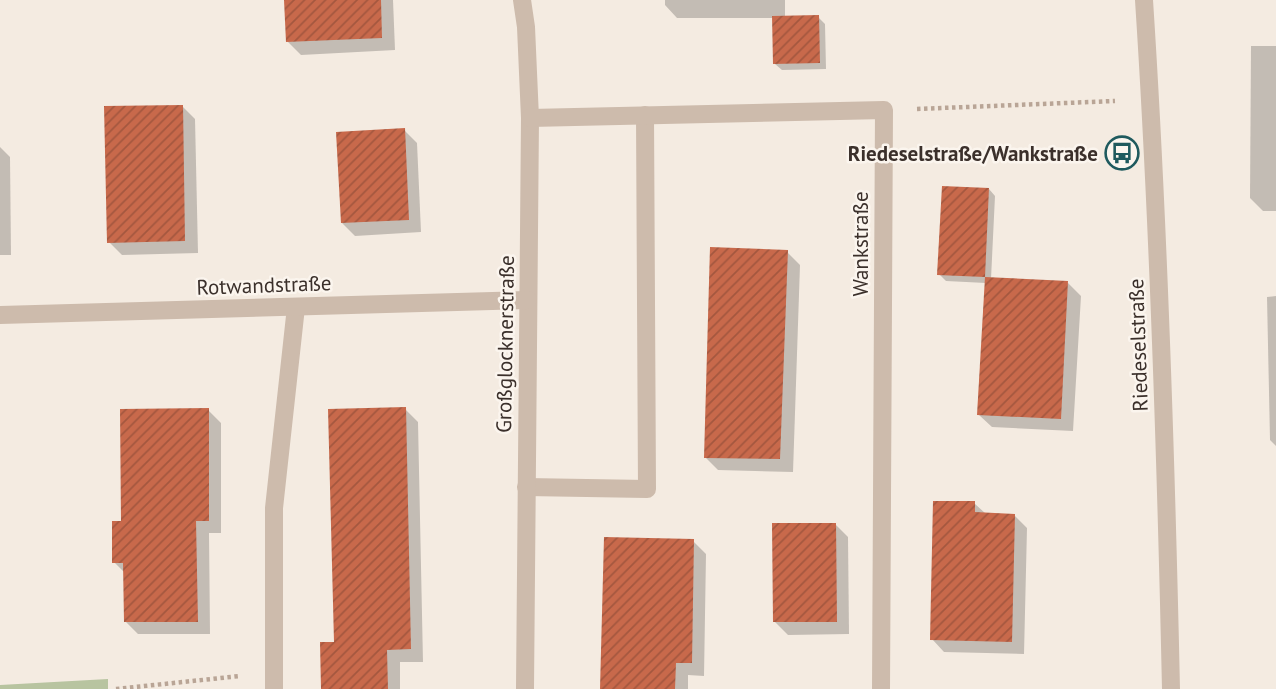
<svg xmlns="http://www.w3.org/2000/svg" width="1276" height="689" font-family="'PT Sans',sans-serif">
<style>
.park{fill:#b8c4a0}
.shadow{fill:#0003}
.building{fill:url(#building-hatch)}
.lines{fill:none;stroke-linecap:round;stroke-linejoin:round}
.path{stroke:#b9a596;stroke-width:4.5;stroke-dasharray:3.5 3.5;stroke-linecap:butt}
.service{stroke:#cdbbac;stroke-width:18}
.minor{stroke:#cdbbac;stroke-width:18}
.tertiary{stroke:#cdbbac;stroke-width:18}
.labels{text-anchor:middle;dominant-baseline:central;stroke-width:5;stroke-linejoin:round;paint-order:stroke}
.poi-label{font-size:21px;font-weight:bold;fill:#3b302b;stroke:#fbf5ee;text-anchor:end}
.street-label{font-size:21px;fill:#3b302b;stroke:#fbf5ee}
</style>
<defs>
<pattern id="building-hatch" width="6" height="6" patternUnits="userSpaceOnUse" patternTransform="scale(1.75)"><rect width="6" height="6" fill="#c8694b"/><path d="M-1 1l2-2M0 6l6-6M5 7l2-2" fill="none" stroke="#a4573f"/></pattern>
</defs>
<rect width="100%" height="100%" fill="#f4ebe1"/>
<polygon class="park" points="108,679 108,689 0,689 0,685"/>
<g class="shadow">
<polygon points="286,0 393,0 395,50 301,55 288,42"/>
<polygon points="665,0 785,0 785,18 818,17 825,24 826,69 782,70 775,64 774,18 677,18 665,5"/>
<polygon points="1251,46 1276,46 1276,211 1263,211 1250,198"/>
<polygon points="182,106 195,119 198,253 122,255 109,242"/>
<polygon points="404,130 417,143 421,232 355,236 342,223"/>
<polygon points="0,147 10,157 11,255 0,255"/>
<polygon points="989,189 995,196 991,279 1068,283 1081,296 1073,431 992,427 979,415 986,283 946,281 939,274"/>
<polygon points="787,252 800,265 793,472 718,470 705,457"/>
<polygon points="1276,296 1276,446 1270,440 1267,297"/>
<polygon points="405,409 418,422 423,662 400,662 400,689 323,689"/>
<polygon points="208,410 221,423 221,533 209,533 210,634 138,634 125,621 125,573 114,562 123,523"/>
<polygon points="974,503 986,514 1014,515 1027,528 1024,654 944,652 932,639"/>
<polygon points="835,524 848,537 849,634 788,635 775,622"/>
<polygon points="693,541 706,554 704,676 688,675 688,689 602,689"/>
</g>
<g class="building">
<polygon points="284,0 381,0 382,38 286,42"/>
<polygon points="819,15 820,63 773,64 772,16"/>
<polygon points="183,105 185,241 107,243 104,106"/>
<polygon points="405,128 409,220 341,223 336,132"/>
<polygon points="942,186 989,188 985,277 937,275"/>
<polygon points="710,247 788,250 780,459 704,458"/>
<polygon points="985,277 1068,281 1061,419 977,415"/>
<polygon points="406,407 411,649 387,650 388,689 321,689 320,642 334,642 328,409"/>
<polygon points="209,408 209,521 196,521 198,622 124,622 123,563 112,563 112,521 121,521 120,409"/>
<polygon points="933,501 975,501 975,512 1015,514 1012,642 930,640"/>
<polygon points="772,523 836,523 837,622 773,622"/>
<polygon points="604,537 694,539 692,663 676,663 675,689 600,689"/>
</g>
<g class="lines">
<g class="path">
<polyline points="917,109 1115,101"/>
<polyline points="116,689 240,676"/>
</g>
<g class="service">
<polyline points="526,487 647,489 645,115"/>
<polyline points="274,689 274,508 296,307"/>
</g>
<g class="minor">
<polyline points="522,0 526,27 530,118 525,689"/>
<polyline points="530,118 884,110 881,689"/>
<polyline points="0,315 528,300"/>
</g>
<path class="tertiary" d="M1144,0C1159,229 1166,459 1171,689"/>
</g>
<defs>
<symbol id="bus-ring" viewBox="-11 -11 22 22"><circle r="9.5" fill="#fbf5ee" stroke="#1f5a5e" stroke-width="1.5"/><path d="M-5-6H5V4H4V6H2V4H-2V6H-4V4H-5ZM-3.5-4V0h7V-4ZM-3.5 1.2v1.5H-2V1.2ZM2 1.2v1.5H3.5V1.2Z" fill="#1f5a5e"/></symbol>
</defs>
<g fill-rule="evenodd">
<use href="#bus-ring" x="1103" y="134" width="38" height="38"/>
</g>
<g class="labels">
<g class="poi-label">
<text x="1098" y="153">Riedeselstraße/Wankstraße</text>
</g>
<g class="street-label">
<text transform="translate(860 244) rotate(-90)">Wankstraße</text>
<text transform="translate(264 285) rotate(-2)">Rotwandstraße</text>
<text transform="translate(505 344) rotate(-89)">Großglocknerstraße</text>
<text transform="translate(1138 345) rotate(-92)">Riedeselstraße</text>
</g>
</g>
</svg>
